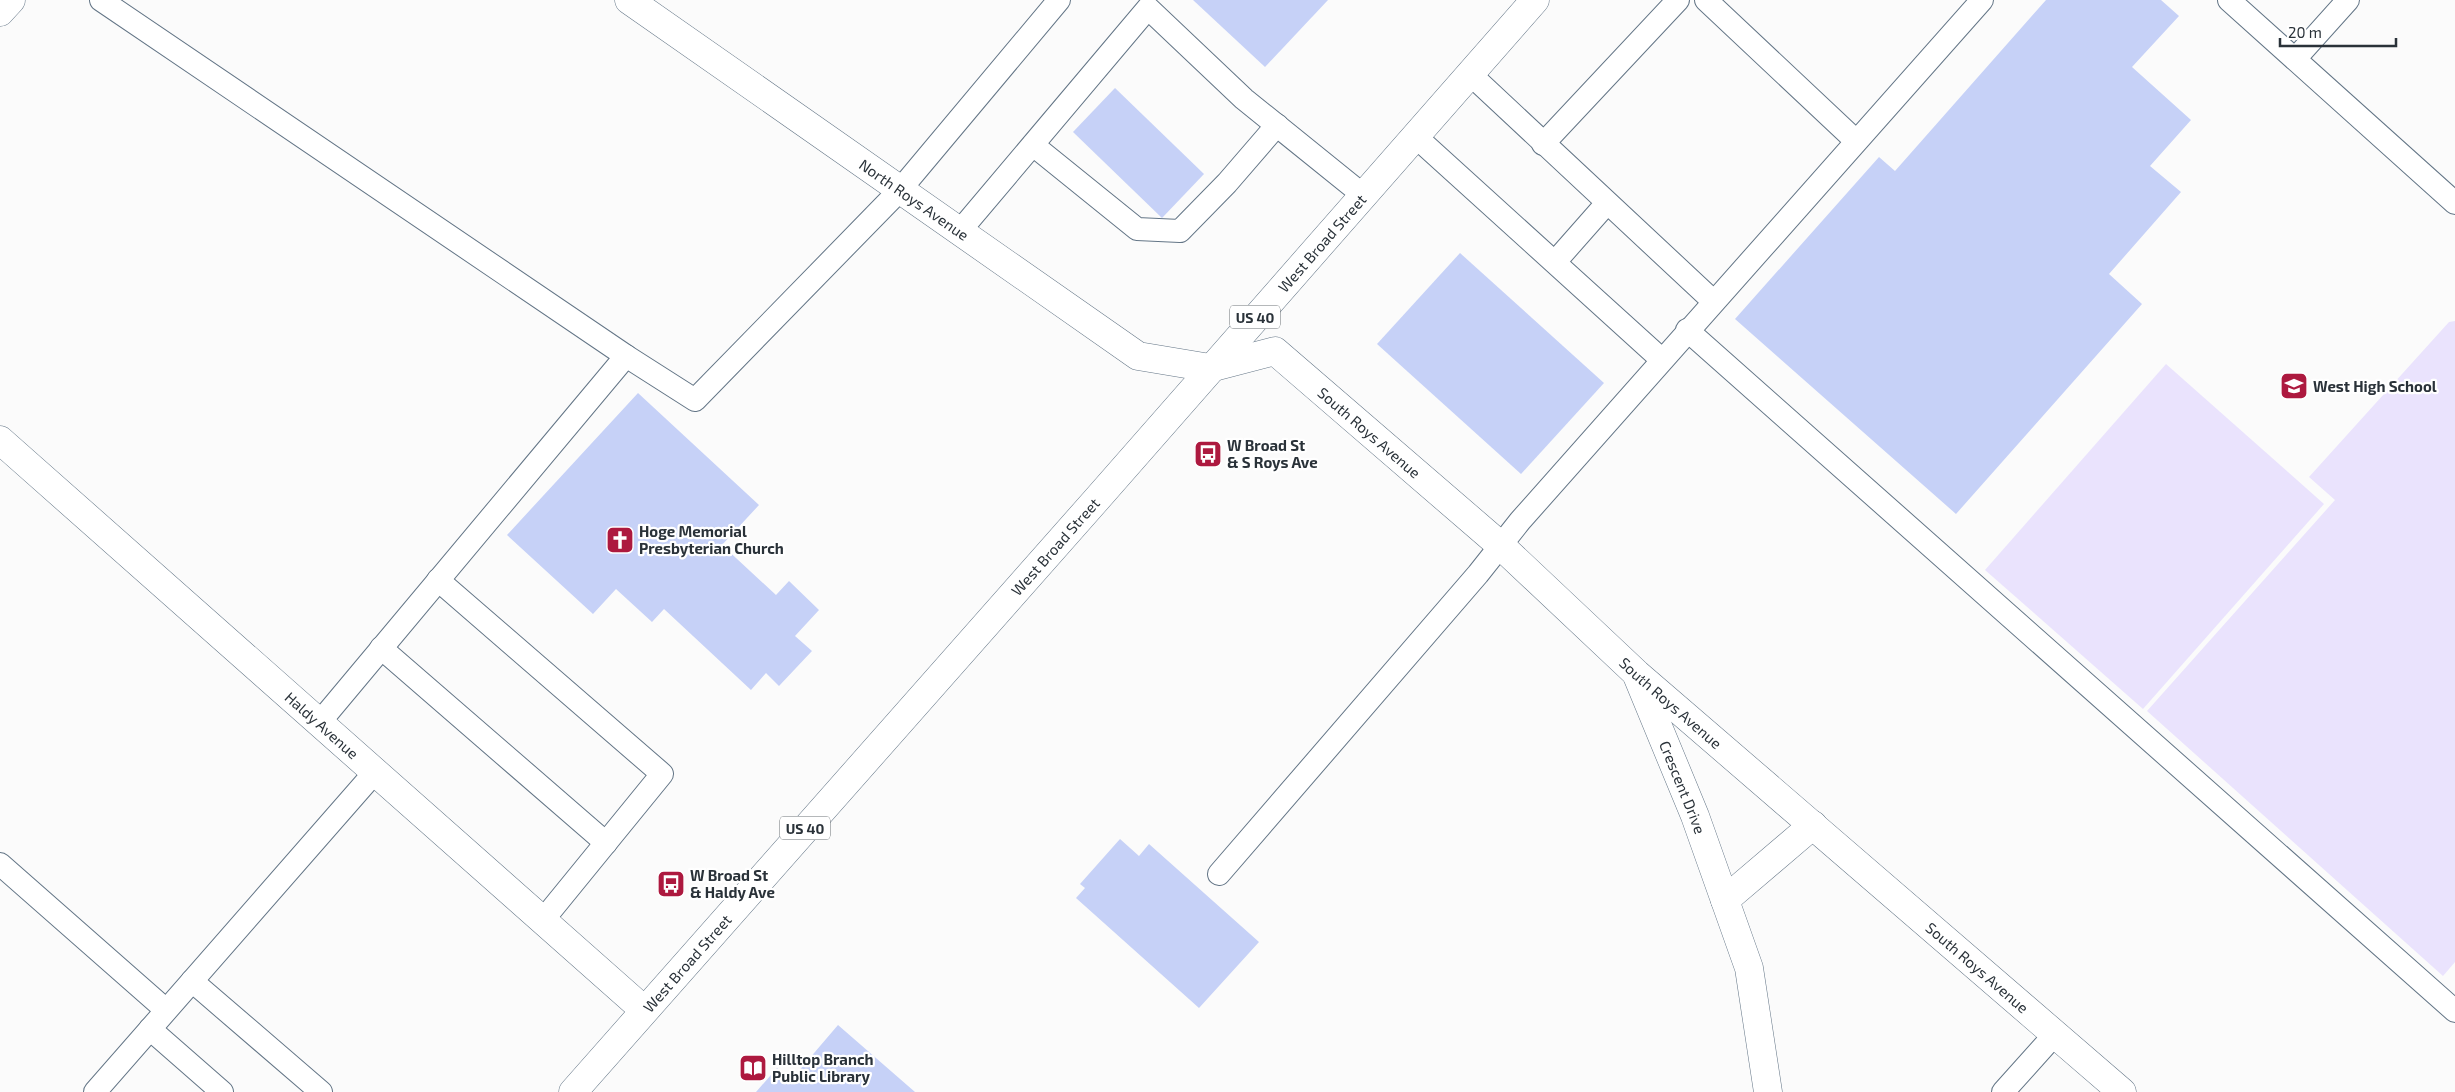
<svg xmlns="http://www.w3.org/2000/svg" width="2455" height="1092" font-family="'Exo 2',sans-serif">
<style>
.green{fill:#eae3fd}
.building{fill:#c6d1f7}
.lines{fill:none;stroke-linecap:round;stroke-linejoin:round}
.lane-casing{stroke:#637586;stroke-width:24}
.street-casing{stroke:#637586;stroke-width:29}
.primary-casing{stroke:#637586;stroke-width:29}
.lane{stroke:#fff;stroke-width:22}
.street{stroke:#fff;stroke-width:28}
.primary{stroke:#fff;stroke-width:28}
.labels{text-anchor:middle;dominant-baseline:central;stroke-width:4.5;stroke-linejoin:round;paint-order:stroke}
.shield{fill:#fff;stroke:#6a7074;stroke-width:1}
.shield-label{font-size:14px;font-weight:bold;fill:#2a3239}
.street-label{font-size:15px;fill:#2a3239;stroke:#fff}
.poi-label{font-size:15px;font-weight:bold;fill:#2a3239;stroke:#fff;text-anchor:start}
</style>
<rect width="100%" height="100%" fill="#fbfbfb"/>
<g class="green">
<polygon points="2455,321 2455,962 2443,976 2147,711 2335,500 2309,477 2449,322"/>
<polygon points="2166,364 2324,504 2143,709 1985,570"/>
</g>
<g class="building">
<polygon points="1193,0 1328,0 1265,67"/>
<polygon points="2046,0 2161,0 2179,16 2132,67 2191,120 2150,166 2181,192 2109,274 2142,304 1956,514 1735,319 1879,157 1895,171"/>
<polygon points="1115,88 1204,174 1162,218 1073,132"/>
<polygon points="1460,253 1604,383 1521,474 1377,344"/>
<polygon points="638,393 759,505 722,545 776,595 789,581 819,610 795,636 812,651 779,686 766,673 751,690 664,609 652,622 616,589 593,614 507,535"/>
<polygon points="1120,839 1139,856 1149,844 1259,942 1199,1008 1076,898 1085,888 1080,884"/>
<polygon points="838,1025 915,1092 756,1092 777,1068 791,1080"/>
</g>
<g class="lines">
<defs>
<g id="lane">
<polyline points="101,0 626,356"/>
<polyline points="1706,0 1856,141"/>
<polyline points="2229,0 2455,203"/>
<polyline points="2295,59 2348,0"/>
<polyline points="1470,74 1713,301"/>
<polyline points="1415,136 1661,359"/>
<polyline points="1543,144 1678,0"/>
<polyline points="1033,145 1137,229 1180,231 1227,183 1277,125"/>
<polyline points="959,232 1148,8 1244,99 1363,195"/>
<polyline points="1555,262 1607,203"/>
<polyline points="1687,330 2455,1011"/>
<polyline points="438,580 662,774 543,920"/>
<polyline points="381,648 606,843"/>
<polyline points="319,723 626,356 695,400 899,191 1059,0"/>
<polyline points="0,864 166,1010"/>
<polyline points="1219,874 1478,574 1520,521 1982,0"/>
<polyline points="192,981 321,1092"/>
<polyline points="150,1029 222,1092"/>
<polyline points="95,1092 375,772"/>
<polyline points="2003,1092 2056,1033"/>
</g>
<g id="street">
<path id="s1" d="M629,0L1138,356L1210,368L1275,351L1500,545L1637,674L2122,1092"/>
<polyline points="0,12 11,0"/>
<path id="s2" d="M0,440L644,1010"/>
<path id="s3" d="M1638,678L1695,816L1749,968L1768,1092"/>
<polyline points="1725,900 1813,825"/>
</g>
<g id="primary">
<path id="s4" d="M573,1092L1097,499L1535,0"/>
</g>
</defs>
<use href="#lane" class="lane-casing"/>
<use href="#street" class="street-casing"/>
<use href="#primary" class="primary-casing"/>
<use href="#lane" class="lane"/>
<use href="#street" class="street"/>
<use href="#primary" class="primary"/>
</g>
<defs>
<symbol id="school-square" viewBox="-11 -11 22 22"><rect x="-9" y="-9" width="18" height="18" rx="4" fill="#ad193f" stroke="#fff"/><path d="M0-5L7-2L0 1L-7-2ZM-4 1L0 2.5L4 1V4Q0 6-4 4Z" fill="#fff"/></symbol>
<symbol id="bus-square" viewBox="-11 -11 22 22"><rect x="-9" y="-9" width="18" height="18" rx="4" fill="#ad193f" stroke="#fff"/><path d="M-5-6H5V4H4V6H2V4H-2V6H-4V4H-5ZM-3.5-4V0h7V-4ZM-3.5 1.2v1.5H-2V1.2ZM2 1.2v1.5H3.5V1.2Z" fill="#fff"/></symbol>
<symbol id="church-square" viewBox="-11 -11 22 22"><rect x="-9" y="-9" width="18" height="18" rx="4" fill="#ad193f" stroke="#fff"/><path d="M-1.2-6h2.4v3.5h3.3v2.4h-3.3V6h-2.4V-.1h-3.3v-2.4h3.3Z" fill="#fff"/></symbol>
<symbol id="library-square" viewBox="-11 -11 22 22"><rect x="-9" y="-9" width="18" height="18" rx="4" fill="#ad193f" stroke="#fff"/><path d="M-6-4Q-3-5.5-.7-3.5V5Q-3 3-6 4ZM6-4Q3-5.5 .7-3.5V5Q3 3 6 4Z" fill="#fff"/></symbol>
</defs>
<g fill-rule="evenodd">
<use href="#school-square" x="2278" y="370" width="32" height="32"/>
<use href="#bus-square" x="1192" y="438" width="32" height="32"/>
<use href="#church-square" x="604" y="524" width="32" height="32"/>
<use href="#bus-square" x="655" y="868" width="32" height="32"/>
<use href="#library-square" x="737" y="1052" width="32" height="32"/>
</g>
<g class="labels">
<g class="shield">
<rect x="1230" y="305.5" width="50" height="23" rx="4"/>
<rect x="780" y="816.5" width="50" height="23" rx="4"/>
</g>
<g class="shield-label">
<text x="1255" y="317">US 40</text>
<text x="805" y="828">US 40</text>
</g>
<g class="street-label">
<text stroke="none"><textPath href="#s1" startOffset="348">North Roys Avenue</textPath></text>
<text stroke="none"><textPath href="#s4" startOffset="1132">West Broad Street</textPath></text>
<text stroke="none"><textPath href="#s1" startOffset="886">South Roys Avenue</textPath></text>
<text stroke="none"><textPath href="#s4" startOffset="728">West Broad Street</textPath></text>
<text stroke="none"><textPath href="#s1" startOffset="1291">South Roys Avenue</textPath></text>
<text stroke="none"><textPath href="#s2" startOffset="430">Haldy Avenue</textPath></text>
<text stroke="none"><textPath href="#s3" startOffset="118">Crescent Drive</textPath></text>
<text stroke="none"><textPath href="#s4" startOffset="172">West Broad Street</textPath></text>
<text stroke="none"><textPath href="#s1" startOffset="1696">South Roys Avenue</textPath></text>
</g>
<g class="poi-label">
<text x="2313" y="386">West High School</text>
<text x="1227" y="445">W Broad St<tspan x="1227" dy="17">&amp; S Roys Ave</tspan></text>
<text x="639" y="531">Hoge Memorial<tspan x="639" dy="17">Presbyterian Church</tspan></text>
<text x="690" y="875">W Broad St<tspan x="690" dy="17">&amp; Haldy Ave</tspan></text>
<text x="772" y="1059">Hilltop Branch<tspan x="772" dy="17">Public Library</tspan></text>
</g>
</g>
<path d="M2280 38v8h116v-8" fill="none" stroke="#2a3239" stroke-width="2.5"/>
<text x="2288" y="38" font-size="15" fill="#2a3239" stroke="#ffffff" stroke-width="4" paint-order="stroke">20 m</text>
</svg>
